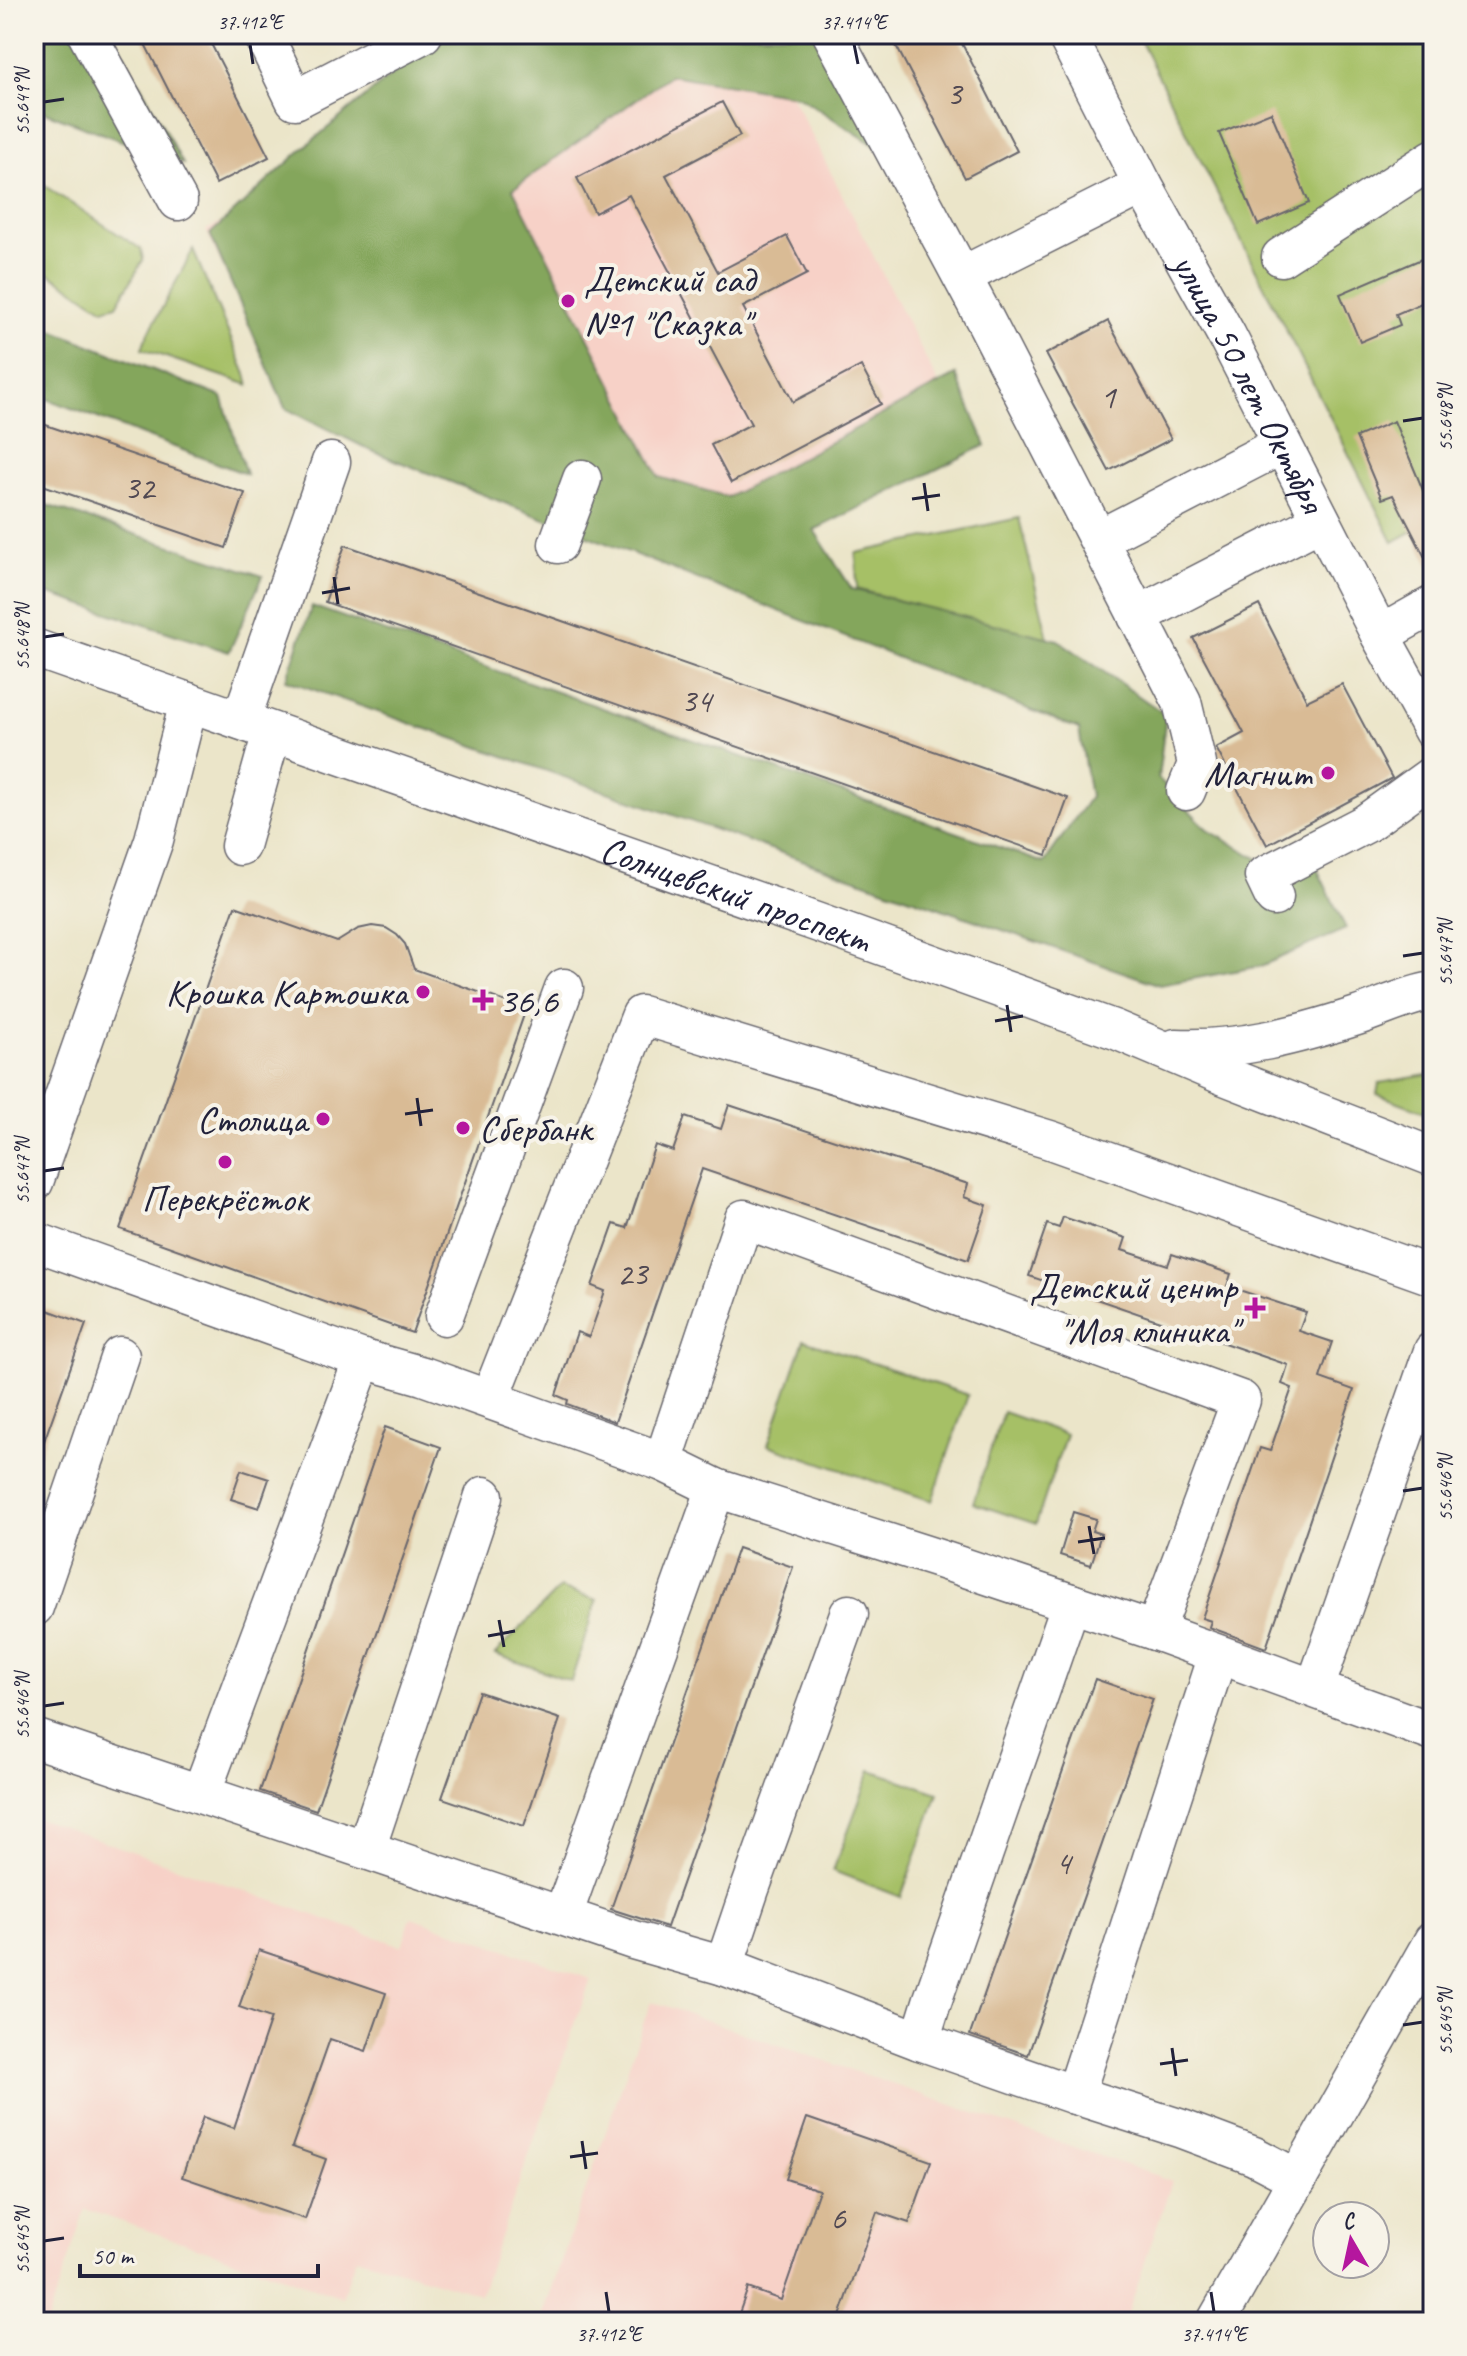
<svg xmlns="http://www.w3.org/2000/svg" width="1467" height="2356" font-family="Caveat,sans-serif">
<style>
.built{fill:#f7d1c7}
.green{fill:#a6c066;stroke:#647150;stroke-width:2}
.forest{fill:#84a65b;stroke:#53644b;stroke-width:2}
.building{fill:#d9bb95}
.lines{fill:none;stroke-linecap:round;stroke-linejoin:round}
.minor-casing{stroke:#68666d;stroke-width:41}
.minor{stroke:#fff;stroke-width:38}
.ticks{fill:none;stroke:#22223b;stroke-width:3}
.poi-dot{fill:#b5179e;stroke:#f7f3e8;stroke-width:3}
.labels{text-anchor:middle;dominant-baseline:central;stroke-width:8;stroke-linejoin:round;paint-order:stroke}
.number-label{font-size:34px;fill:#504852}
.poi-label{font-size:38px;fill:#22223b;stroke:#f7f3e8;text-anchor:end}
.street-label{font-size:38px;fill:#22223b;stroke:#f7f3e8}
.neatline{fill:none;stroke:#22223b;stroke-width:3}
.ticks-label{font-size:20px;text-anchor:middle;fill:#22223b}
</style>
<rect width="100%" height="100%" fill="#f7f3e8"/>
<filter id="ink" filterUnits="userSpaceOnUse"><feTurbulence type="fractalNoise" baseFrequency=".0125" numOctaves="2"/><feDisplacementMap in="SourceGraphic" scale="16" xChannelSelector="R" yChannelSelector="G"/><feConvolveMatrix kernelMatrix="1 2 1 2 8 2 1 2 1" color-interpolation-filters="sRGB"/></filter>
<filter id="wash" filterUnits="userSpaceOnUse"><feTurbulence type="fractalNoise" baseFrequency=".006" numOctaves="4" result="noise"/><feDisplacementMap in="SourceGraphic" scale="32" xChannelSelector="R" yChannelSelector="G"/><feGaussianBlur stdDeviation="1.8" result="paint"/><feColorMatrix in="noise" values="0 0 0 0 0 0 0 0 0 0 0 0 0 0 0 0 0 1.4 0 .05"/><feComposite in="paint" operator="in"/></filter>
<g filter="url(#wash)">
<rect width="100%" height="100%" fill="#ebe5c9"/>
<g class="built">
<polygon points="760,34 971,447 779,547 271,372 206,230 492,91"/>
<polygon points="34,1817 402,1946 411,1917 591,1979 480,2294 356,2257 342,2297 85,2209 47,2322 34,2322"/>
<polygon points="651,2001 1172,2181 1125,2322 544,2322 542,2317"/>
</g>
<g class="green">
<polygon points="1137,34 1433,34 1433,520 1393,542"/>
<polygon points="34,179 141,249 143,260 117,305 104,309 34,264"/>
<polygon points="193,250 246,374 249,385 142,349 145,340"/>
<polygon points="1019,518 1049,642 857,589 856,553"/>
<polygon points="1433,1074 1433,1115 1377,1094 1379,1083"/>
<polygon points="804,1340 968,1395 932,1501 768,1445"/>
<polygon points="1003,1412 1066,1434 1036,1524 973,1503"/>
<polygon points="560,1588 597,1600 571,1681 495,1654"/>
<polygon points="871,1770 938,1793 901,1897 833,1871"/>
</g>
<g class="forest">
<polygon points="34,34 113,34 183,164 34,108"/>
<polygon points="441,34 849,34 922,176 798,96 670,75 513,189 659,477 728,497 956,375 986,445 814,530 852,589 1058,640 1166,715 1158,778 1208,830 1271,866 1311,856 1346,929 1261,966 1160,985 286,680 312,606 1044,863 1090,797 1079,729 372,451 285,408 210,234 307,145"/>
<polygon points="34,323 222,397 246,474 34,394"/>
<polygon points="34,501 263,576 229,652 34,589"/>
</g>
<g id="blocks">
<g class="building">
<polygon points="140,34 206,34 269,157 216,184"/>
<polygon points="890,34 957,34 1017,151 965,178"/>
<polygon points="722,102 740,136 666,175 718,272 787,236 807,274 743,307 793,402 861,366 881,404 731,483 711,445 751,424 629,195 595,213 577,178"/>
<polygon points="1271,112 1309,203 1258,225 1219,133"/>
<polygon points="1433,254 1433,298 1396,314 1400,325 1360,342 1340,294"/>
<polygon points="1108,321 1171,439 1109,471 1046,354"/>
<polygon points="34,421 245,493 226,548 34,482"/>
<polygon points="1394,421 1433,514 1433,573 1393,495 1382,499 1356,437"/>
<polygon points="345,545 1068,798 1047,855 325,602"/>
<polygon points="1259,605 1307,701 1342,684 1392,778 1267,845 1216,748 1244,733 1193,638"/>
<polygon points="235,906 337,942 358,929 372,926 386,928 397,935 405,944 414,969 526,1009 412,1333 120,1229"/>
<polygon points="729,1105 968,1184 964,1197 987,1205 968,1260 702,1169 615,1422 567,1404 568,1400 556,1395 577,1332 589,1337 605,1291 592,1286 614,1224 627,1228 655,1145 673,1151 685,1117 721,1129"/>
<polygon points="1063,1217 1126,1238 1122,1250 1168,1265 1172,1254 1231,1274 1227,1286 1306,1312 1299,1331 1332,1342 1320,1378 1354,1390 1266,1648 1209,1627 1211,1621 1202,1618 1260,1448 1270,1451 1292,1388 1282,1384 1288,1365 1029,1276 1047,1224 1059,1228"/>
<polygon points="34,1305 86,1324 38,1458 34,1458"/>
<polygon points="385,1427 441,1447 316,1810 260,1791"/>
<polygon points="241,1470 269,1479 259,1508 231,1499"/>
<polygon points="1073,1512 1096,1519 1092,1531 1101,1534 1091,1565 1060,1555"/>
<polygon points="738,1548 793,1567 667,1927 611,1909"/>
<polygon points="1095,1679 1153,1699 1028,2055 970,2035"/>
<polygon points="479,1692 560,1719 524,1826 442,1798"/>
<polygon points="259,1950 386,1993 366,2051 330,2039 292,2147 326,2159 305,2219 182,2177 203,2117 234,2128 271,2018 239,2007"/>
<polygon points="807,2118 931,2161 909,2223 877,2212 838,2322 736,2322 748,2288 781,2300 819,2190 786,2179"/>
</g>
</g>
</g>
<g filter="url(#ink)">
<use href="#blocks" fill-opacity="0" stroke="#68666d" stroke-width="2"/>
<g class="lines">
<defs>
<g id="minor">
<polyline points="87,34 178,201"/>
<polyline points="263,34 295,100 423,34"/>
<polyline points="832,34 984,318 1182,702 1197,764 1186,791"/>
<path id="s1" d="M1066,34L1143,185L1227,336L1380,635L1433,731"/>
<polyline points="1281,257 1433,159"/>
<polyline points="962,276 1143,185"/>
<polyline points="1099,539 1281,445"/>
<polyline points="558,544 582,479"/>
<polyline points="1137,616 1321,521"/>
<polyline points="1380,635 1433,605"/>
<path id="s2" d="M34,648L816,922L1116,1030L1222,1075L1433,1157"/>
<polyline points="241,720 331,462"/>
<polyline points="240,846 272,732"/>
<polyline points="1274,897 1264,876 1365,824 1433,775"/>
<path d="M1176,1048C1239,1051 1298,1035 1357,1016C1381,1008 1408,995 1433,991"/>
<polyline points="34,1182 154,840 189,702"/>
<polyline points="34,1241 363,1359 423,1376 663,1462 716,1488 939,1559 1155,1631 1433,1732"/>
<polyline points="444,1316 564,988"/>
<polyline points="490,1399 641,1015 1050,1140 1433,1276"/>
<polyline points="663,1462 744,1219 1241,1400 1155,1631"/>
<polyline points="34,1607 120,1356"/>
<polyline points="1315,1688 1433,1351"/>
<polyline points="34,1738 633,1940 724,1966 920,2041 1075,2095 1182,2129 1254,2156 1298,2179"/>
<polyline points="201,1794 363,1359"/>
<polyline points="366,1849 484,1496"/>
<polyline points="563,1915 716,1488"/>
<polyline points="724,1966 750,1889 849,1614"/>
<polyline points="920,2041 932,2002 1071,1603"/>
<polyline points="1075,2095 1218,1655"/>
<polyline points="1216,2322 1433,1941"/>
</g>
</defs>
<use href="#minor" class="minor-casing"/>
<use href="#minor" class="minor"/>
</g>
</g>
<path class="ticks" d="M250,44L253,64M854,44L858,64M44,102L64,99M1403,421L1423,418M924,483L928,511M912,499L940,495M334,577L338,604M322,593L350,588M44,637L64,634M1403,956L1423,953M1007,1005L1011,1032M995,1021L1023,1016M417,1098L421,1126M405,1114L433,1110M44,1171L64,1168M1403,1491L1423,1488M1089,1526L1094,1554M1078,1542L1105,1538M499,1620L504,1647M488,1636L515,1631M44,1706L64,1703M1403,2025L1423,2022M1172,2048L1176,2076M1160,2064L1188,2060M582,2141L586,2169M570,2157L598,2153M44,2241L64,2238M606,2292L609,2312M1211,2292L1214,2312"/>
<g class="poi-dot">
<circle cx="568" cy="301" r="8"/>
<circle cx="1328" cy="773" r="8"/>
<circle cx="423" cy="992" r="8"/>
<path d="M479 988h8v8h8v8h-8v8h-8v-8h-8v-8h8z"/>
<circle cx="323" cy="1119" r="8"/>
<circle cx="463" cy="1128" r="8"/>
<circle cx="225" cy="1162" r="8"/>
<path d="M1251 1296h8v8h8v8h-8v8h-8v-8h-8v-8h8z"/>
</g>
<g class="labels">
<g class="number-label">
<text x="954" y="93">3</text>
<text x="1108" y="396">1</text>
<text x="139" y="487">32</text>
<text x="696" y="700">34</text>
<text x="632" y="1273">23</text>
<text x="1063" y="1862">4</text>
<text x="838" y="2217">6</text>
</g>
<g class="poi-label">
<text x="584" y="279" text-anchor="start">Детский сад<tspan x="584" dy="44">№1 "Сказка"</tspan></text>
<text x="1312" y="773">Магнит</text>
<text x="407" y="992">Крошка Картошка</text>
<text x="499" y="1000" text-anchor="start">36,6</text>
<text x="307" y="1119">Столица</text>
<text x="479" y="1128" text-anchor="start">Сбербанк</text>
<text x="225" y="1198" text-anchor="middle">Перекрёсток</text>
<text x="1237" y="1286">Детский центр<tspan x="1237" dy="44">"Моя клиника"</tspan></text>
</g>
<g class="street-label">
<text stroke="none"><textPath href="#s1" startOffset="394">улица 50 лет Октября</textPath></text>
<text stroke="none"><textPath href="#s2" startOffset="744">Солнцевский проспект</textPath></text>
</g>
</g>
<rect width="1467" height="2356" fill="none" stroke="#f7f3e8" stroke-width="88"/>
<g transform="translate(1351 2240) rotate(351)"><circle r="38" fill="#f7f3e8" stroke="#a29fa3" stroke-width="2"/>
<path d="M0-6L14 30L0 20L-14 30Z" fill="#b5179e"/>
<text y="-12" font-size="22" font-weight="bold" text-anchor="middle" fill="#22223b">С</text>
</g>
<path d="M80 2264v12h238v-12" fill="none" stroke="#22223b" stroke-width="4"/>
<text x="92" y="2264" font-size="24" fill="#22223b" stroke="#f7f3e8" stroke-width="6" paint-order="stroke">50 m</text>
<rect x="44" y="44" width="1379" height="2268" class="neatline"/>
<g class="ticks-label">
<text x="250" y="29">37.412°E</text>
<text x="854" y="29">37.414°E</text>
<text transform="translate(22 102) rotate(-90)" y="7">55.649°N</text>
<text transform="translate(1445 418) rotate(-90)" y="7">55.648°N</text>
<text transform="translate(22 637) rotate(-90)" y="7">55.648°N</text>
<text transform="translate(1445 953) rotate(-90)" y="7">55.647°N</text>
<text transform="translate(22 1171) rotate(-90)" y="7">55.647°N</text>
<text transform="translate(1445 1488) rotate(-90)" y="7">55.646°N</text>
<text transform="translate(22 1706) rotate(-90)" y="7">55.646°N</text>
<text transform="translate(1445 2022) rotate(-90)" y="7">55.645°N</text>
<text transform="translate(22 2241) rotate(-90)" y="7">55.645°N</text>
<text x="609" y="2341">37.412°E</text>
<text x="1214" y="2341">37.414°E</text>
</g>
</svg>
